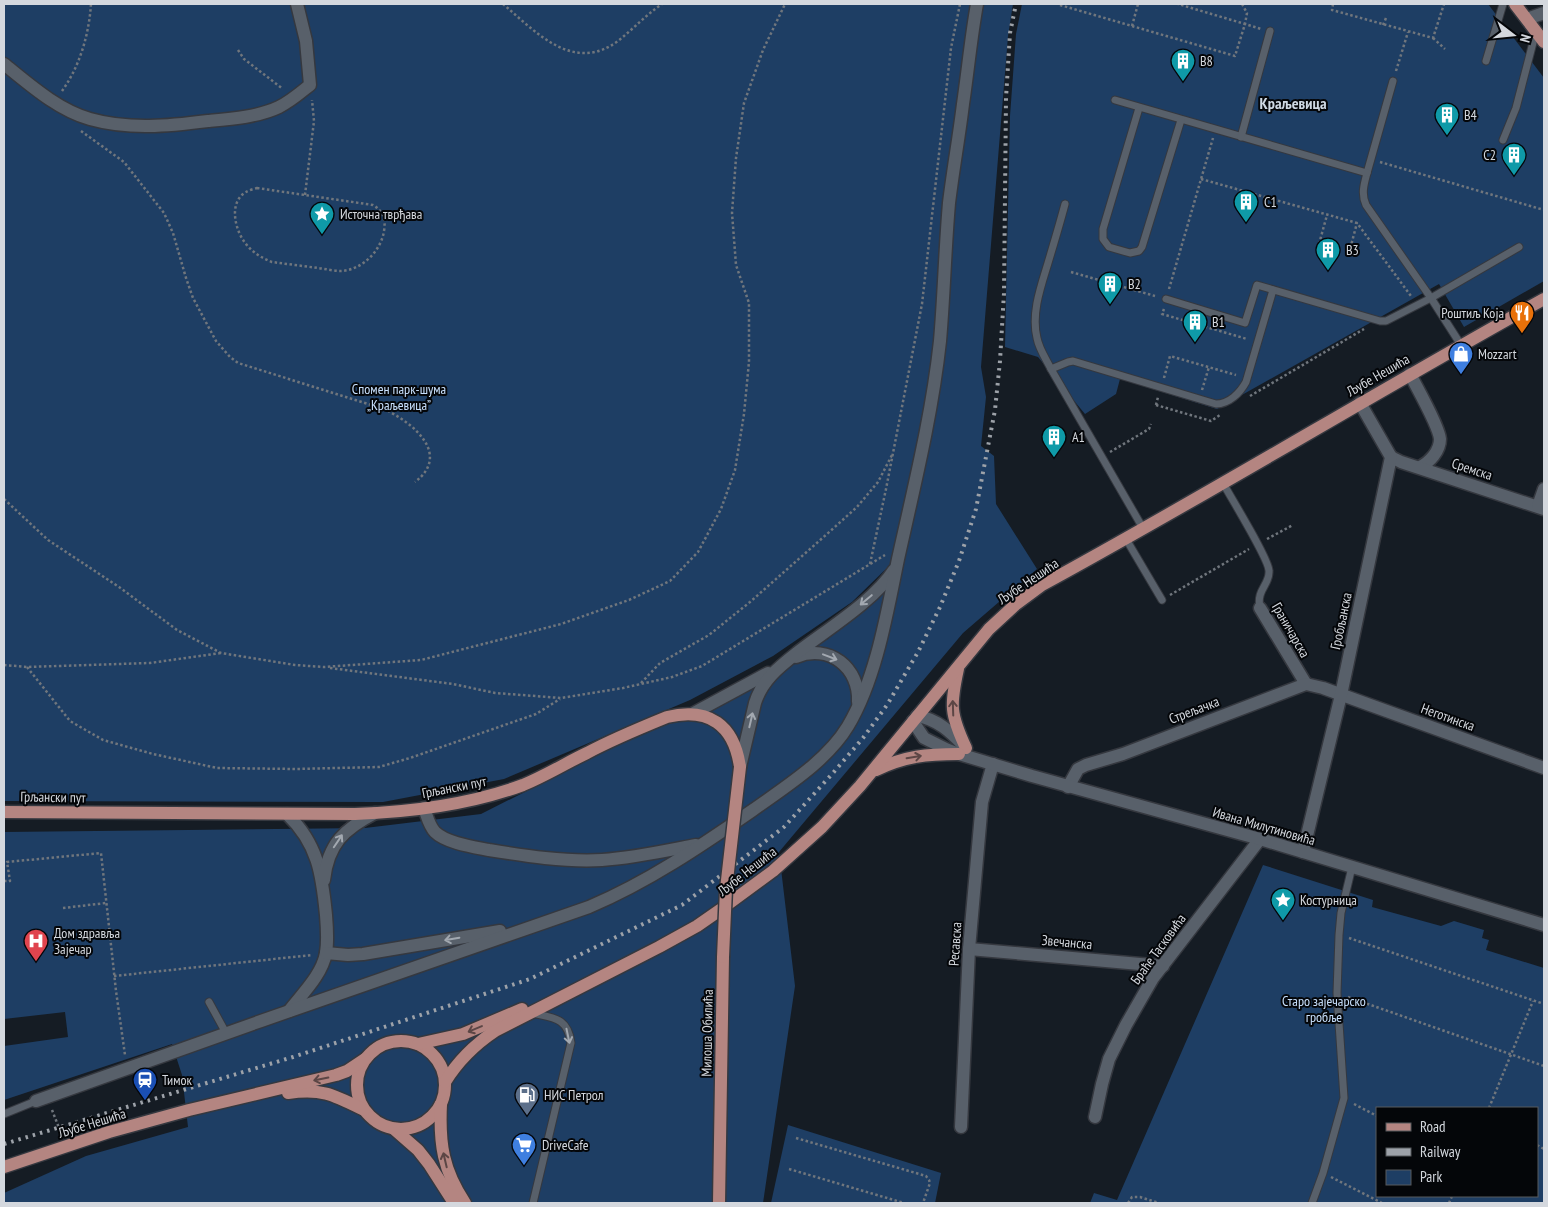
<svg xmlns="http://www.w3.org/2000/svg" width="1548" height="1207" font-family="'PT Sans Narrow',sans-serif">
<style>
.green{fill:#1e3e64;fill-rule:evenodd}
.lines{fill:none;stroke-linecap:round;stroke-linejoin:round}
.service-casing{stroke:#35383f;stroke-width:9}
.minor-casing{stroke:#35383f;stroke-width:15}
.tertiary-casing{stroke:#35383f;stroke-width:15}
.primary-casing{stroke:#35383f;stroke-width:15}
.path{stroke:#70767d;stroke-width:2.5;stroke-dasharray:2.5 2.5;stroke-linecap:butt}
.service{stroke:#58606a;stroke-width:7}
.minor{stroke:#58606a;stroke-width:12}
.tertiary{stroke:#58606a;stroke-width:12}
.primary{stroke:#b48581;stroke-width:12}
.rail{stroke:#9da2a9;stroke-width:4;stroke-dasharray:2.5 5;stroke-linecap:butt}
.primary-bridge-casing{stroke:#35383f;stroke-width:15;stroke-linecap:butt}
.primary-bridge{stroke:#b48581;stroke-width:12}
.oneway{stroke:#a2a8b0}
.oneway2{stroke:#5c4645}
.labels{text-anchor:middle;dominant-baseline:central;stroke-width:4;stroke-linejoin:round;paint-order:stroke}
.poi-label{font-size:14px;fill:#d4d8de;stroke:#040609;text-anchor:start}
.street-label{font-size:14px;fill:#d4d8de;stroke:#040609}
.park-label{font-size:14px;fill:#c8e0fd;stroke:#040609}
.quarter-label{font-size:16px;font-weight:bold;fill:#ced8e3;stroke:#040609}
</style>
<rect width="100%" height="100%" fill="#151c24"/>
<g class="green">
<polygon points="4,4 1013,4 1008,36 981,367 986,397 981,446 994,456 996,504 1037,569 963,633 779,852 795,986 763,1203 4,1203 4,1193 86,1156 188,1127 182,1075 172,1044 4,1100 4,1046 68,1037 65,1012 4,1019 4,832 365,828 481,814 828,639 889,566 852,602 773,656 690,700 504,779 383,802 4,801"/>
<polygon points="1022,4 1488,4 1544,78 1544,281 1464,327 1439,284 1217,409 1120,379 1116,394 1085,414 1038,357 1005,347 1010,116 1016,34"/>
<path d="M1263,865L1373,900L1372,907L1441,926L1454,921L1484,930L1482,938L1489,940L1486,950L1544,968V1203H1090L1094,1193L1117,1200ZM1377,1108H1537V1196H1377Z"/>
<polygon points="788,1125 941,1173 935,1203 771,1203"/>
</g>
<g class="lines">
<defs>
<g id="service">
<polyline points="1486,61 1503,4"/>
<path d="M1393,81L1367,173C1364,184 1361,194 1366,205L1431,298L1461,345"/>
<polyline points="1115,100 1367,173"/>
<polyline points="1139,108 1103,229 1103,239 1109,247 1130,253 1139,251 1142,247 1181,120"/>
<polyline points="1241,137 1270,31"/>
<polyline points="1503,140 1516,108 1536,31"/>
<polyline points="1166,299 1245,323 1257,285 1380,321 1386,321 1431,298 1519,247"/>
<path d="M1051,369C1046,359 1039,349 1037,338C1031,313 1041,286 1048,263C1054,243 1060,223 1065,204"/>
<path d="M1223,483C1231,498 1269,559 1269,571C1270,585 1256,589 1260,608"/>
<path d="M1144,530L1051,369L1068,362L1073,361L1216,404C1229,404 1240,393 1246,382L1273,290"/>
<polyline points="1126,539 1162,600"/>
<polyline points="209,1002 226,1033"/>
<path d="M532,1013C553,1018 568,1017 571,1043L533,1203"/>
<polyline points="4,1114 36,1101"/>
<polyline points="1312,1203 1323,1173 1344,1098 1337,993 1339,935 1341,913 1352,867"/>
</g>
<g id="minor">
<polyline points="1527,19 1544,13"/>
<path d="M4,64C30,85 58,110 90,119C129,130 169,126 208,121C231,119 258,117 279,107C291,101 300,93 310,85L306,41L297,4"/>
<path d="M1410,374C1417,388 1439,426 1440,439C1440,451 1430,462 1420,467"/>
<polyline points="1391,457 1401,462 1544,509"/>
<polyline points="1538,506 1544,489"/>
<polyline points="1260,608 1306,684"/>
<path d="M796,657C829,643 860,668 858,702"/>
<polyline points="692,714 768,673"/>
<path d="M740,767L755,703C762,680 779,667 798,652C828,629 875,600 894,570"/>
<polyline points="1068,787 1078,769 1086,765 1123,754 1306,684 1323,688 1544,768"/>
<path d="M424,808C427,816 429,826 435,832C446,843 474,847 489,850C526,856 564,862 602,860C634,858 665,851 696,845"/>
<path d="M287,814C318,844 322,874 326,915C327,927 328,941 326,953C322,975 302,994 289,1011"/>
<polyline points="1303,852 1341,695 1391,457 1360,403"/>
<path d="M324,880C328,844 344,829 375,813"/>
<polyline points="969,949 1163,966"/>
<polyline points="326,953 348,955 363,954 500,931"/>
<path d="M36,1101L261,1021L589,907C648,882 701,846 753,810C785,787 827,761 848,726C876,679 887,613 898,559C914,487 932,415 940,341C944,295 945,249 949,203C953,170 959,137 963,104C968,70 971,37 977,4"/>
<polyline points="1095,1117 1102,1084 1109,1059 1126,1025 1153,978 1260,839"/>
<polyline points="961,1127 969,949 982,802 993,764"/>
</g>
<g id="tertiary">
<path d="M917,716C937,719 951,732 964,746"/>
<polyline points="913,721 916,726 924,738 946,749 959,754 1032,776 1260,839 1544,925"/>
</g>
<g id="primary">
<polyline points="1515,4 1544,42"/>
<path d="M958,669C950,705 950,714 966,748"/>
<path d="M876,770C905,756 927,754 959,754"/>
<path d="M4,812L355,814C412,812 469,805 523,785C545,776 566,763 587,753C613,739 640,728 667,717C709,707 734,725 740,767"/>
<circle cx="401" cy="1085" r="44"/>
<polyline points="418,1044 463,1034 522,1009"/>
<path d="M445,1082C458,1061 474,1045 495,1031L659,947L697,926L720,910L773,871L822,827L860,786L989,629L1015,605L1042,585C1211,493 1376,392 1544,299"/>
<path d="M288,1093C322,1088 334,1095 364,1110"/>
<path d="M441,1104C439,1144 443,1170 465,1203"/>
<polyline points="394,1129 418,1150 429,1164 454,1203"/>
<polyline points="4,1167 109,1132 189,1110 336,1075 347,1071 365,1059"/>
<polyline points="719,1203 723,957"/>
</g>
</defs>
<use href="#service" class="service-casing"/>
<use href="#minor" class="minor-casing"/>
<use href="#tertiary" class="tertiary-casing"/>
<use href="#primary" class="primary-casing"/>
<g class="path">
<path d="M503,4C536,32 573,74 618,41C633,29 646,15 662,4"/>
<polyline points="1242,4 1247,13 1245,24 1261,29"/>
<polyline points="1333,4 1332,10 1433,38 1444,4"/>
<polyline points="1060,5 1235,56 1245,24 1178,4"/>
<polyline points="1383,25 1386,18"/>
<polyline points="1132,26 1138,4"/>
<polyline points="1433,38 1445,49"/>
<polyline points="238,50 244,59 283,89"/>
<polyline points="1396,71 1408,32"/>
<path d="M62,91C80,66 89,34 91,4"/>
<path d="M81,131L124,162L164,213L173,233L186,278L193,298L216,341L230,357L238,363L384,409C412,422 452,454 415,482"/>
<polyline points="1380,162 1544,210"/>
<polyline points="1201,179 1357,223 1411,296"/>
<path d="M257,188L373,205C383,211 386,219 384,231C381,251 362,270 341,271C334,271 326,269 318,268C303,266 287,264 272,262C262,258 253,253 246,244C235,231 228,202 246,192C249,190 254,189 257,188Z"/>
<polyline points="305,195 314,121 312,100"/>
<polyline points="1319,244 1327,215"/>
<polyline points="1349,253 1357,223"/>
<polyline points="1071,272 1155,296"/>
<polyline points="1169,289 1213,138"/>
<polyline points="1164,309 1162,314 1247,339"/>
<polyline points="1164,378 1170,356 1236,375"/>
<polyline points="1202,390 1209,367"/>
<polyline points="1250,396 1364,329"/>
<polyline points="1156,405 1158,397"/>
<polyline points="1156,405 1211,421 1220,415"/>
<polyline points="1110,452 1149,429 1151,424"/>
<polyline points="4,499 48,540 119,587 177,630 221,653 295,665 324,667 421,660 561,624 629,600 670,581 698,552 721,509 735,470 744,414 749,362 749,303 736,265 732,213 736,158 744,103 763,50 785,4"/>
<polyline points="1267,539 1293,525"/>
<polyline points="870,564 886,489 922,304 951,48 960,4"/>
<polyline points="1170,595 1249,549"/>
<polyline points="4,665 27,667 150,663 221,653"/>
<polyline points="27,667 70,721 103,740 153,754 217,768 295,769 379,767 410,758 536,714 560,699"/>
<polyline points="330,668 453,684 495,693 561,698 623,688 672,677 702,666 885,555"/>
<polyline points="641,683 660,663 709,635 750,602 827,534 857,507 878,482 892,455"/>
<polyline points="4,881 10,881 7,862 101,853 116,991 125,1055"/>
<polyline points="63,908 106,903"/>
<polyline points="1349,938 1544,1004"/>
<polyline points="114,976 312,955"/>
<polyline points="1348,997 1544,1066"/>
<polyline points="1354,1104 1377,1116"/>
<polyline points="1489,1108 1533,1001"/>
<polyline points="52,1110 61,1133"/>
<polyline points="796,1138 926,1176 929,1180 930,1183 923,1203"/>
<polyline points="1537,1145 1544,1149"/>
<polyline points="789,1169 904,1203"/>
<polyline points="1331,1177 1382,1203"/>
<polyline points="1128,1203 1132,1197 1140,1197 1159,1203"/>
<polyline points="1449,1203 1452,1196"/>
</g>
<use href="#service" class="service"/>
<use href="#minor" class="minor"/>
<use href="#tertiary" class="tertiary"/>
<use href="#primary" class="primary"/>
<polyline class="rail" points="4,1144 293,1057 530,979 682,905 784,827 833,773 863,738 887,705 918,652 940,607 959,561 976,509 995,410 1000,361 1004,293 1006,98 1010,33 1016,4"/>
<defs>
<polyline id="primary-bridge" points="723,957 726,889 740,767"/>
</defs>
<use href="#primary-bridge" class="primary-bridge-casing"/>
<use href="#primary-bridge" class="primary-bridge"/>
</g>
<defs><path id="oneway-shaft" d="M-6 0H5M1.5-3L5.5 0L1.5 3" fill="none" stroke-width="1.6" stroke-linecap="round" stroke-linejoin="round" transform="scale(1.25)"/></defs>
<g class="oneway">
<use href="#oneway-shaft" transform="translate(866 600) rotate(140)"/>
<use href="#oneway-shaft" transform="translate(830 657) rotate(21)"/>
<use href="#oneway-shaft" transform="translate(751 720) rotate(-77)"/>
<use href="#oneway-shaft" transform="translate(338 841) rotate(-56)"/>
<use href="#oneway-shaft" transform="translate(452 939) rotate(170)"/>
<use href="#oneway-shaft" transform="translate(568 1036) rotate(78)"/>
</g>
<g class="oneway2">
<use href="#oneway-shaft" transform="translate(953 708) rotate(-92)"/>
<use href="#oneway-shaft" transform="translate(914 757) rotate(-9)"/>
<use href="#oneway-shaft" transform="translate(475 1029) rotate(157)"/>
<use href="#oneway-shaft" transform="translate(321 1079) rotate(169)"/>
<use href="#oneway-shaft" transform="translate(445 1160) rotate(-103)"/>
</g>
<defs>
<symbol id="building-pin" viewBox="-11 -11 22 30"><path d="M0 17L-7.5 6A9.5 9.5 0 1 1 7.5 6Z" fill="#0f9aa8" stroke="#040609"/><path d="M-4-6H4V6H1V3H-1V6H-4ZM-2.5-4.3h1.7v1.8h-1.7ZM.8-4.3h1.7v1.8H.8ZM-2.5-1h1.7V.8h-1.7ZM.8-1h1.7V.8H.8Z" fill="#fff"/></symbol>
<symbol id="sight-pin" viewBox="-11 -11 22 30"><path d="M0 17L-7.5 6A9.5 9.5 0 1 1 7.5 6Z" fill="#0f9aa8" stroke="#040609"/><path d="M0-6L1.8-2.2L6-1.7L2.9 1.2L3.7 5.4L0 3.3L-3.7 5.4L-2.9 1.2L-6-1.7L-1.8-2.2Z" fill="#fff"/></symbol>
<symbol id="restaurant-pin" viewBox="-11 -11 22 30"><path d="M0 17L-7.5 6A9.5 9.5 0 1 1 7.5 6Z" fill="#e8710a" stroke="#040609"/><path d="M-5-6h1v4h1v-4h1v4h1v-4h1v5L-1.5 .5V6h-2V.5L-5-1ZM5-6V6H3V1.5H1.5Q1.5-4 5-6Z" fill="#fff"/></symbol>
<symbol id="shop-pin" viewBox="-11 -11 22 30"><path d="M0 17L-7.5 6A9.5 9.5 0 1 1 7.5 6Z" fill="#3f7fe0" stroke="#040609"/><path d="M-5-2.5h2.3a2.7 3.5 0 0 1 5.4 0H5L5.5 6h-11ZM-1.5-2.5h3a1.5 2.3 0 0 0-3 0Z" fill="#fff"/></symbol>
<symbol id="hospital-pin" viewBox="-11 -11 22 30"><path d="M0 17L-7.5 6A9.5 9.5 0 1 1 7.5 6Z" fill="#e0444e" stroke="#040609"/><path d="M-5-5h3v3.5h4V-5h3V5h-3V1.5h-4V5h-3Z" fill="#fff"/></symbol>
<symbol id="station-pin" viewBox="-11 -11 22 30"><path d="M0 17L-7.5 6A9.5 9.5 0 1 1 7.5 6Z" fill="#1a4fb4" stroke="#040609"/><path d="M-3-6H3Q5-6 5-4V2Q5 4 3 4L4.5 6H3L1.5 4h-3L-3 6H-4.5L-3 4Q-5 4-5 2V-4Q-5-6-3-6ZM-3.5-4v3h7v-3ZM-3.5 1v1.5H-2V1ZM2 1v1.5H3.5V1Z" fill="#fff"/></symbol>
<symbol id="fuel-pin" viewBox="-11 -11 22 30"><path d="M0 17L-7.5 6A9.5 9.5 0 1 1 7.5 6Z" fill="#5c6f8a" stroke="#040609"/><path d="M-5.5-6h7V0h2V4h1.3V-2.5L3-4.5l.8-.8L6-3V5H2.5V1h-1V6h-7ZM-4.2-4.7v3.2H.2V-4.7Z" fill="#fff"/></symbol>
<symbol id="supermarket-pin" viewBox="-11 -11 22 30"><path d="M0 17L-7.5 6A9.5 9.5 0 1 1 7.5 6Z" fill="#3f7fe0" stroke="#040609"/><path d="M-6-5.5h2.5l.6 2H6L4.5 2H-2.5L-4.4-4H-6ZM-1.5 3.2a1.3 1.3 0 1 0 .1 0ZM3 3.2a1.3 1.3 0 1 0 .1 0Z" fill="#fff"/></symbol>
</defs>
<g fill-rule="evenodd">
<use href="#building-pin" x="1169" y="47" width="28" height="38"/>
<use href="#building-pin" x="1433" y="101" width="28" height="38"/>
<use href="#building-pin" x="1500" y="141" width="28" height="38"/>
<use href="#building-pin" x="1232" y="188" width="28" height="38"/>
<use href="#sight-pin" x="308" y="200" width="28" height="38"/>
<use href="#building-pin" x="1314" y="236" width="28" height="38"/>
<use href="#building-pin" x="1096" y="270" width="28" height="38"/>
<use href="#restaurant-pin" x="1508" y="299" width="28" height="38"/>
<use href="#building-pin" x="1181" y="308" width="28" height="38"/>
<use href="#shop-pin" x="1447" y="340" width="28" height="38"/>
<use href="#building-pin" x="1040" y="423" width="28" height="38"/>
<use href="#sight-pin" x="1269" y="886" width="28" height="38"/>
<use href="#hospital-pin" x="22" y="927" width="28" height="38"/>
<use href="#station-pin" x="131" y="1066" width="28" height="38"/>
<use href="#fuel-pin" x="513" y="1081" width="28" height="38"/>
<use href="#supermarket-pin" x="510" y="1131" width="28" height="38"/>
</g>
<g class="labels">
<g class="poi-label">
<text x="1200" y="61">B8</text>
<text x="1464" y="115">B4</text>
<text x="1496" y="155" text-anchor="end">C2</text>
<text x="1264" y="202">C1</text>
<text x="340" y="214">Источна тврђава</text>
<text x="1346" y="250">B3</text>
<text x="1128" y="284">B2</text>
<text x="1504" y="313" text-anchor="end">Роштиљ Која</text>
<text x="1212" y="322">B1</text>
<text x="1478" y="354">Mozzart</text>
<text x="1072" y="437">A1</text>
<text x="1300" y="900">Костурница</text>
<text x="54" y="933">Дом здравља<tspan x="54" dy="16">Зајечар</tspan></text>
<text x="162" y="1080">Тимок</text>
<text x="544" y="1095">НИС Петрол</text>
<text x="542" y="1145">DriveCafe</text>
</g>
<g class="street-label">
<text transform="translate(1378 375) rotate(-30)">Љубе Нешића</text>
<text transform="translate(1472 469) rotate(18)">Сремска</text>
<text transform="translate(1028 581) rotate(-34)">Љубе Нешића</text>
<text transform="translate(1341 621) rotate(-78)">Гробљанска</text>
<text transform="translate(1291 630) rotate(60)">Граничарска</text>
<text transform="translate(1194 710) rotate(-21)">Стрељачка</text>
<text transform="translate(1448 717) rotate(20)">Неготинска</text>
<text transform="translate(454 787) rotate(-11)">Грљански пут</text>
<text transform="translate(53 797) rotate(1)">Грљански пут</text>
<text transform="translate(1264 826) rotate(16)">Ивана Милутиновића</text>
<text transform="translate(747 871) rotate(-38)">Љубе Нешића</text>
<text transform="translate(1067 942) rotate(5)">Звечанска</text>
<text transform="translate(955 944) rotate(-86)">Ресавска</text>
<text transform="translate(1158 949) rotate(-54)">Браће Тасковића</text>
<text transform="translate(707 1033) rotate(-89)">Милоша Обилића</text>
<text transform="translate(92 1123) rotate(-17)">Љубе Нешића</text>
</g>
<g class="park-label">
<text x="399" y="389">Спомен парк-шума<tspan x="399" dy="16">„Краљевица”</tspan></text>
<text x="1324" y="1001">Старо зајечарско<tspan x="1324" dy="16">гробље</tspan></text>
</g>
<g class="quarter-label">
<text x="1293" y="103">Краљевица</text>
</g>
</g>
<rect width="1548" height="1207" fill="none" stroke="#d4d8de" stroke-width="10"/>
<rect x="1376" y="1107" width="162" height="90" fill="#040609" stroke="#575a5e"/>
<rect x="1386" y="1123" width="25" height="8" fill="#b48581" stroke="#575a5e"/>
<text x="1420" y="1132" font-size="15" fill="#d4d8de">Road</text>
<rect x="1386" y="1148" width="25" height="8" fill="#9da2a9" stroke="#575a5e"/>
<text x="1420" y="1157" font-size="15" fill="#d4d8de">Railway</text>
<rect x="1386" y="1170" width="25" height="15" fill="#1e3e64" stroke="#575a5e"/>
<text x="1420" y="1182" font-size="15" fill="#d4d8de">Park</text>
<g transform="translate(1513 35) rotate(106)" stroke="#040609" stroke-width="4" paint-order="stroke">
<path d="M0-4L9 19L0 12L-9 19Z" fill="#d4d8de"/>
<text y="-8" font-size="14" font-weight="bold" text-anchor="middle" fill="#d4d8de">N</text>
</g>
</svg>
